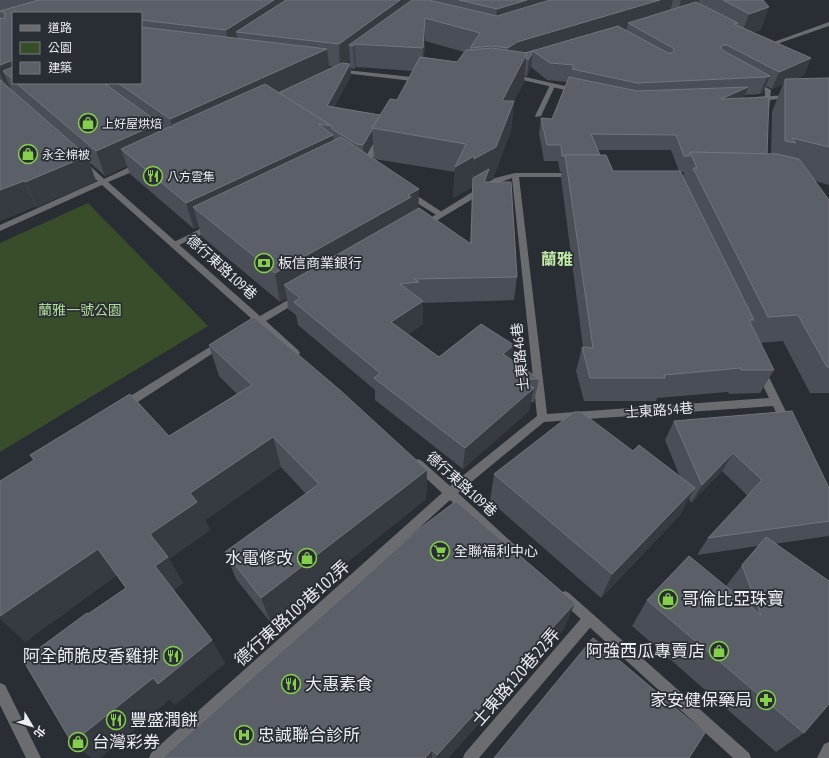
<svg xmlns="http://www.w3.org/2000/svg" width="829" height="758" font-family="'PT Sans Narrow','Noto Sans TC',sans-serif">
<style>
.green{fill:#394d2b}
.lines{fill:none;stroke-linecap:round;stroke-linejoin:round}
.service{fill:#6a6c70;fill-rule:evenodd}
.minor{fill:#6a6c70;fill-rule:evenodd}
.wall{fill:#4a4e56;fill-rule:evenodd}
.shaded-wall{fill:#363a41}
.building{fill:#5b5f67;stroke:#72757c}
.labels{text-anchor:middle;dominant-baseline:central;stroke-width:3.5;stroke-linejoin:round;paint-order:stroke}
.far-poi-label{font-size:12px;fill:#eaedf2;stroke:#292d34;text-anchor:start}
.poi-label{font-size:14px;fill:#eaedf2;stroke:#292d34;text-anchor:start}
.street-label{font-size:14px;fill:#eaedf2;stroke:#292d34}
.park-label{font-size:14px;fill:#b2dc97;stroke:#292d34}
.quarter-label{font-size:16px;font-weight:bold;fill:#c1eaa7;stroke:#292d34}
.near-poi-label{font-size:17px;fill:#eaedf2;stroke:#292d34;text-anchor:start}
.near-street-label{font-size:17px;fill:#eaedf2;stroke:#292d34}
</style>
<rect width="100%" height="100%" fill="#292d34"/>
<polygon class="green" points="88,203 208,326 0,452 0,243"/>
<g class="lines">
<g class="service">
<polygon points="829,22 829,26 765,48 760,47"/>
<polygon points="753,82 757,82 771,90 769,109 764,108 765,91 753,84"/>
<polygon points="550,85 555,86 541,116 536,117 535,116"/>
<polygon points="377,137 380,137 384,139 367,168 361,168 360,166"/>
<polygon points="404,191 410,191 445,214 444,216 438,216 404,195"/>
<polygon points="212,223 215,224 216,226 215,228 177,246 174,247 170,244"/>
<polygon points="589,613 594,615 595,619 594,623 479,758 463,758 465,753 584,615"/>
</g>
<g class="minor">
<polygon points="337,69 421,78 424,80 421,82 335,72 334,71"/>
<polygon points="512,74 578,89 581,91 578,93 510,77 509,76"/>
<polygon points="791,95 793,96 793,98 755,101 752,99 755,97"/>
<polygon points="80,162 86,162 104,179 138,163 144,163 144,167 108,182 260,316 295,296 301,296 303,298 301,300 266,321 298,350 300,353 298,356 292,356 258,326 250,330 244,330 242,328 253,320 102,185 0,231 0,225 98,181 80,166"/>
<polygon points="515,173 574,173 578,175 574,177 519,177 547,414 769,398 756,371 757,368 765,368 766,371 792,424 791,427 787,428 783,427 773,406 544,422 458,493 518,548 520,552 518,556 514,558 510,556 450,500 167,758 149,758 151,753 442,493 414,467 413,464 414,461 418,459 422,461 450,486 537,416 512,178 501,182 426,227 420,227 419,225 495,178"/>
<polygon points="221,340 224,342 226,344 224,346 127,409 119,409 118,406 119,403"/>
<polygon points="565,591 569,593 749,753 751,758 733,758 561,601 559,597 561,593"/>
<polygon points="0,683 5,685 41,758 26,758 0,705"/>
<polygon points="829,742 829,758 817,758 824,744"/>
</g>
</g>
<g class="wall">
<path d="M0,0H763L761,30L753,32L811,58L804,75L795,79L829,78V185L815,181L829,200V393H810L783,341L760,343L774,370L760,393L729,394L728,392L657,398L656,401H584L576,371L582,347H583L561,178L562,172H560L558,161H544L539,133L541,118L552,119L567,82L547,80L531,67L527,76H524V82L514,101L511,131L493,178L488,180V182L517,277L514,300L423,303V324L408,334L439,357L511,360L539,379L534,402H531L529,411L463,469L375,400V390L298,325L296,315L288,309L287,298L280,302L201,236L199,227L194,229L130,174L127,166L105,176L89,162L96,181L37,207L36,206L0,221ZM13,13H141V83H13ZM425,41L464,52L457,62L424,57ZM350,60V64H345ZM329,66L335,67L329,69ZM356,67L413,71L397,100L380,115L334,107L351,76V68L355,69ZM783,84L772,112L771,154H767L744,98L745,95L760,94L763,93L766,86L772,89ZM373,142L374,159L455,172L453,198L472,187V190L470,244L418,209L366,154ZM598,150H671L679,171H613L600,155ZM681,172H684L683,176Z"/>
<polygon points="209,345 427,470 426,499 271,623 236,579 225,552 306,494 281,467 205,520 210,530 169,559 183,583 174,590 225,663 175,705 170,699 100,758 92,758 72,743 88,614 126,588 117,575 25,642 169,436 237,394 219,376"/>
<polygon points="674,421 829,488 829,535 828,536 775,544 804,733 776,752 632,626 647,600 726,586 742,565 758,546 697,555 708,538 748,496 722,471 691,503 689,498 680,515 601,598 490,501 494,474 633,451 680,477 665,440"/>
<polygon points="564,629 448,758 162,758"/>
</g>
<g class="shaded-wall">
<polygon points="274,0 312,0 236,32 239,48 230,54 226,30"/>
<polygon points="400,0 423,0 354,44 356,67 355,69 353,46 349,45 350,60 340,67 339,44"/>
<polygon points="527,0 601,0 495,31 497,9"/>
<polygon points="660,0 673,0 669,15 628,23 626,31 533,51 531,67 527,76 529,59 526,59 524,82 499,131 508,48 517,42"/>
<polygon points="681,0 699,0 696,12 677,16"/>
<polygon points="769,7 761,30 741,36 749,14"/>
<polygon points="425,18 425,41 423,71 423,48"/>
<polygon points="327,49 330,73 177,143 170,119"/>
<polygon points="811,58 804,75 785,83 785,79 783,84 772,89 779,72"/>
<polygon points="13,60 13,80 3,71 11,89 7,90 0,74 0,65"/>
<polygon points="350,64 351,76 328,117 327,106"/>
<polygon points="770,76 763,93 760,94 767,77"/>
<polygon points="748,87 743,102 721,99"/>
<polygon points="514,101 511,131 493,178 488,180 487,192 473,178 472,190 474,159"/>
<polygon points="159,123 167,148 121,149 127,166 105,176 96,151"/>
<polygon points="372,130 373,142 364,157 363,145"/>
<polygon points="333,135 336,160 193,207 199,227 194,229 186,203"/>
<polygon points="87,156 96,181 37,207 25,182"/>
<polygon points="474,156 472,187 453,198 455,167"/>
<polygon points="24,181 36,206 0,221 0,190"/>
<polygon points="419,189 418,218 284,285 287,298 280,302 275,273"/>
<polygon points="423,301 423,324 391,345 391,322"/>
<polygon points="514,345 510,368 503,354"/>
<polygon points="531,379 528,393 534,388 529,411 463,469 465,448"/>
<polygon points="273,437 281,467 205,520 210,530 169,559 183,583 171,593 155,566 150,534 190,493"/>
<polygon points="733,453 722,471 691,503 702,485"/>
<polygon points="427,470 426,499 271,623 261,598"/>
<polygon points="695,488 680,515 601,598 612,574"/>
<polygon points="98,549 117,575 25,642 0,619 0,611"/>
<polygon points="575,603 564,629 448,758 436,758 437,755"/>
<polygon points="212,640 225,663 175,705 170,699 100,758 92,758 72,743 153,678"/>
<polygon points="432,750 432,758 425,758"/>
</g>
<g class="building">
<polygon points="39,0 274,0 226,30 141,20 141,13 13,13 13,60 0,65 0,18 4,19 5,13 0,11"/>
<polygon points="286,0 400,0 339,44 236,32"/>
<polygon points="412,0 429,0 497,16 550,0 660,0 517,42 508,48 492,46 470,48 480,33 425,18 423,48 354,44 353,46 349,45"/>
<polygon points="459,0 527,0 497,9"/>
<polygon points="723,0 763,0 769,7 749,14"/>
<polygon points="696,2 738,23 734,24 811,58 779,72 727,45 722,45 721,47 722,50 770,76 767,77 637,83 572,69 574,65 550,63 533,51 529,59 526,59 527,53 525,53 618,26 668,53 673,53 674,51 673,48 628,23"/>
<polygon points="141,27 327,49 170,119 118,83 141,83"/>
<polygon points="492,48 527,53 502,101 514,101 496,147 474,159 474,156 455,167 466,144 372,128 390,99 397,100 420,57 457,62 466,50"/>
<polygon points="342,63 350,64 327,106 380,115 372,128 372,130 363,145 356,144 332,129 332,126 278,93"/>
<polygon points="13,67 13,80 3,71"/>
<polygon points="569,77 637,91 748,87 721,99 769,97 767,154 690,152 689,156 684,156 676,135 591,134 600,155 565,155 565,156 562,156 561,145 547,145 541,118 552,119"/>
<polygon points="829,78 829,147 792,138 796,143 785,141 785,79"/>
<polygon points="0,80 87,156 25,182 24,181 0,190"/>
<polygon points="16,83 104,83 159,123 96,151"/>
<polygon points="265,84 332,126 318,124 333,135 186,203 121,149 169,127 173,127 173,125"/>
<polygon points="341,137 419,189 408,195 411,197 275,273 193,207"/>
<polygon points="690,152 777,154 799,159 829,200 829,367 827,367 798,315 768,317 693,168 697,168"/>
<polygon points="565,155 606,155 613,171 680,171 754,320 749,320 774,370 741,370 741,368 664,375 665,378 590,378 582,347 593,348"/>
<polygon points="489,169 484,182 511,182 517,277 414,279 419,282 400,284 423,301 391,322 439,357 481,324 514,345 503,354 539,379 531,379 526,383 534,388 465,448 374,378 380,373 294,302 300,298 284,285 419,208 471,244 473,178"/>
<polygon points="254,317 341,391 427,470 261,598 225,552 319,484 273,437 190,493 197,502 150,534 168,557 155,566 212,640 158,684 153,678 72,743 23,660 87,613 88,614 126,588 98,549 0,616 0,481 34,460 30,455 130,394 169,436 252,385 209,345"/>
<polygon points="792,411 829,488 829,521 708,538 762,480 733,453 702,485 674,421"/>
<polygon points="574,412 581,412 633,451 639,445 695,488 612,574 494,474"/>
<polygon points="456,501 575,603 437,755 432,750 425,758 162,758 419,529"/>
<polygon points="766,537 829,581 829,704 804,733 647,600 689,556 761,615 742,565"/>
<polygon points="593,638 705,733 689,758 494,758"/>
</g>
<defs>
<symbol id="shop-ring" viewBox="-11 -11 22 22"><circle r="9.5" fill="#292d34" stroke="#86cf4c" stroke-width="1.5"/><path d="M-5-2.5h2.3a2.7 3.5 0 0 1 5.4 0H5L5.5 6h-11ZM-1.5-2.5h3a1.5 2.3 0 0 0-3 0Z" fill="#86cf4c"/></symbol>
<symbol id="restaurant-ring" viewBox="-11 -11 22 22"><circle r="9.5" fill="#292d34" stroke="#86cf4c" stroke-width="1.5"/><path d="M-5-6h1v4h1v-4h1v4h1v-4h1v5L-1.5 .5V6h-2V.5L-5-1ZM5-6V6H3V1.5H1.5Q1.5-4 5-6Z" fill="#86cf4c"/></symbol>
<symbol id="bank-ring" viewBox="-11 -11 22 22"><circle r="9.5" fill="#292d34" stroke="#86cf4c" stroke-width="1.5"/><path d="M-6-4H6V4H-6ZM0-2.3a2.3 2.3 0 1 0 0 4.6a2.3 2.3 0 1 0 0-4.6Z" fill="#86cf4c"/></symbol>
<symbol id="supermarket-ring" viewBox="-11 -11 22 22"><circle r="9.5" fill="#292d34" stroke="#86cf4c" stroke-width="1.5"/><path d="M-6-5.5h2.5l.6 2H6L4.5 2H-2.5L-4.4-4H-6ZM-1.5 3.2a1.3 1.3 0 1 0 .1 0ZM3 3.2a1.3 1.3 0 1 0 .1 0Z" fill="#86cf4c"/></symbol>
<symbol id="pharmacy-ring" viewBox="-11 -11 22 22"><circle r="9.5" fill="#292d34" stroke="#86cf4c" stroke-width="1.5"/><path d="M-2-6h4v4h4v4h-4v4h-4v-4h-4v-4h4Z" fill="#86cf4c"/></symbol>
<symbol id="hospital-ring" viewBox="-11 -11 22 22"><circle r="9.5" fill="#292d34" stroke="#86cf4c" stroke-width="1.5"/><path d="M-5-5h3v3.5h4V-5h3V5h-3V1.5h-4V5h-3Z" fill="#86cf4c"/></symbol>
</defs>
<g fill-rule="evenodd">
<use href="#shop-ring" x="77" y="112" width="22" height="22"/>
<use href="#shop-ring" x="17" y="143" width="22" height="22"/>
<use href="#restaurant-ring" x="142" y="165" width="22" height="22"/>
<use href="#bank-ring" x="253" y="252" width="22" height="22"/>
<use href="#supermarket-ring" x="429" y="540" width="22" height="22"/>
<use href="#shop-ring" x="296" y="547" width="22" height="22"/>
<use href="#shop-ring" x="657" y="588" width="22" height="22"/>
<use href="#shop-ring" x="708" y="640" width="22" height="22"/>
<use href="#restaurant-ring" x="162" y="645" width="22" height="22"/>
<use href="#restaurant-ring" x="280" y="673" width="22" height="22"/>
<use href="#pharmacy-ring" x="755" y="689" width="22" height="22"/>
<use href="#restaurant-ring" x="105" y="709" width="22" height="22"/>
<use href="#hospital-ring" x="233" y="724" width="22" height="22"/>
<use href="#shop-ring" x="67" y="731" width="22" height="22"/>
</g>
<g class="labels">
<g class="far-poi-label">
<text x="102" y="123">上好屋烘焙</text>
<text x="42" y="154">永全棉被</text>
<text x="167" y="176">八方雲集</text>
</g>
<g class="poi-label">
<text x="278" y="263">板信商業銀行</text>
<text x="454" y="551">全聯福利中心</text>
</g>
<g class="street-label">
<text transform="translate(222 267) rotate(42)">德行東路109巷</text>
<text transform="translate(520 357) rotate(-96)">士東路46巷</text>
<text transform="translate(659 410) rotate(-4)">士東路54巷</text>
<text transform="translate(462 484) rotate(42)">德行東路109巷</text>
</g>
<g class="park-label">
<text x="80" y="310">蘭雅一號公園</text>
</g>
<g class="quarter-label">
<text x="557" y="259">蘭雅</text>
</g>
<g class="near-poi-label">
<text x="293" y="558" text-anchor="end">水電修改</text>
<text x="682" y="599">哥倫比亞珠寶</text>
<text x="705" y="651" text-anchor="end">阿強西瓜專賣店</text>
<text x="159" y="656" text-anchor="end">阿全師脆皮香雞排</text>
<text x="305" y="684">大惠素食</text>
<text x="752" y="700" text-anchor="end">家安健保藥局</text>
<text x="130" y="720">豐盛潤餅</text>
<text x="258" y="735">忠誠聯合診所</text>
<text x="92" y="742">台灣彩券</text>
</g>
<g class="near-street-label">
<text transform="translate(292 613) rotate(-42)">德行東路109巷102弄</text>
<text transform="translate(516 677) rotate(-49)">士東路120巷22弄</text>
</g>
</g>
<rect x="12" y="12" width="130" height="72" fill="#292d34" stroke="#767a80"/>
<rect x="20" y="25" width="20" height="6" fill="#6a6c70" stroke="#767a80"/>
<text x="48" y="32" font-size="12" fill="#eaedf2">道路</text>
<rect x="20" y="42" width="20" height="12" fill="#394d2b" stroke="#767a80"/>
<text x="48" y="52" font-size="12" fill="#eaedf2">公園</text>
<rect x="20" y="62" width="20" height="12" fill="#5b5f67" stroke="#767a80"/>
<text x="48" y="72" font-size="12" fill="#eaedf2">建築</text>
<g transform="translate(32 726) rotate(128)" stroke="#292d34" stroke-width="3" paint-order="stroke">
<path d="M0-3L7 15L0 10L-7 15Z" fill="#eaedf2"/>
<text y="-6" font-size="11" font-weight="bold" text-anchor="middle" fill="#eaedf2">北</text>
</g>
</svg>
